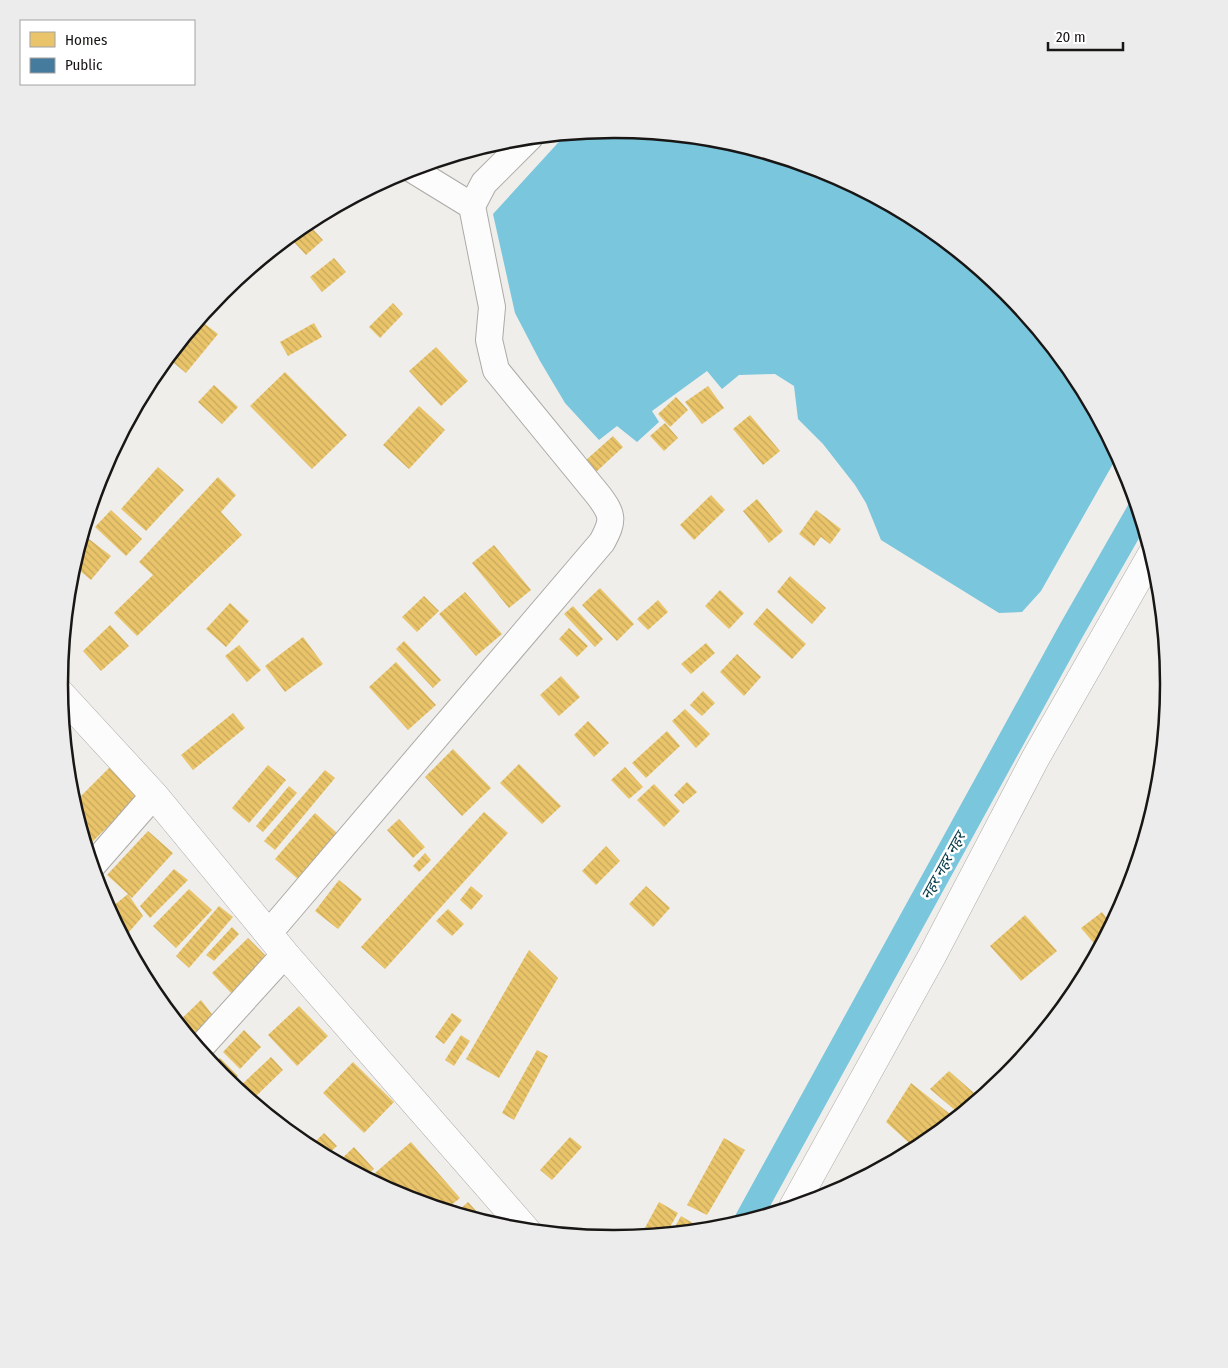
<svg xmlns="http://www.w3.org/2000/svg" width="1228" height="1368" font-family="'Fira Sans Condensed','Noto Sans Devanagari',sans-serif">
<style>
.water{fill:#79c6dd}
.homes{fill:url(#homes-back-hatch)}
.public{fill:url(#public-back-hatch)}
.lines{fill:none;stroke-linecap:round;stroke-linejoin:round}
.canal{stroke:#79c6dd;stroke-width:26}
.street-casing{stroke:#acaaa7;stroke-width:28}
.secondary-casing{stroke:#acaaa7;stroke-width:29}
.primary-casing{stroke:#acaaa7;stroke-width:29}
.street{stroke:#fdfcfc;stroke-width:26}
.secondary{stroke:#fdfcfc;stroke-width:28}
.primary{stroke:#fdfcfc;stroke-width:28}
.labels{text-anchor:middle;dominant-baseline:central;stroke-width:5;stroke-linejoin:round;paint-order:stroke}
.water-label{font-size:15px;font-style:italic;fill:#073b49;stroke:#fff}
.rim{fill:none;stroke:#191715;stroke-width:2.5}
</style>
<defs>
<pattern id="homes-back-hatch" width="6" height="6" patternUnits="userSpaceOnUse" patternTransform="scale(1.25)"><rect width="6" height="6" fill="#e9c46a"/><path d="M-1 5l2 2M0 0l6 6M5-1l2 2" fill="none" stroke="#c7a85b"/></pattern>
<pattern id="public-back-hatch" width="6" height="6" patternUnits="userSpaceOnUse" patternTransform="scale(1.25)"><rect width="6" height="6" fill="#457b9d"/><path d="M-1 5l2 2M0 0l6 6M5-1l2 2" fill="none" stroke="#39647f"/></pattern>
</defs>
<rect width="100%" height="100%" fill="#f0eeea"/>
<polygon class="water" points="614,129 723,139 827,171 923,222 1007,292 1076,376 1118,455 1041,591 1022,612 999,613 881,540 866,503 855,485 823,444 798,419 794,386 775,374 739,375 722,389 707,371 652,411 659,422 637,442 617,426 599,440 565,403 540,361 515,313 493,214 567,133"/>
<g class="homes">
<polygon points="310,226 323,240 306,255 293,241"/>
<polygon points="334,258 346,272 322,292 310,277"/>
<polygon points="393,303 403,314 380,338 369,327"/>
<polygon points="201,321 218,334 186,373 169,359"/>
<polygon points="314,323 322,337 288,356 280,342"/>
<polygon points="436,347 468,381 441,406 409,371"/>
<polygon points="285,372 347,435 312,469 250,406"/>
<polygon points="214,385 238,407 222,424 198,402"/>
<polygon points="708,386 724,408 702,424 685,402"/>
<polygon points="676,397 688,410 670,427 658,414"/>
<polygon points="419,406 445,430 409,469 383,445"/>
<polygon points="750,415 780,451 763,465 733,429"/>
<polygon points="665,423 678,438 664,451 650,436"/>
<polygon points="613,436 623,447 596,472 586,460"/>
<polygon points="158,467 184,490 146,531 121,509"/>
<polygon points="218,477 236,495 221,512 242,535 137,636 114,613 153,575 139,562"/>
<polygon points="711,495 725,510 694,540 680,525"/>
<polygon points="757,499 783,531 769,543 743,511"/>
<polygon points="111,510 142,539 126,556 95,527"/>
<polygon points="816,510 841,529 830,544 821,537 814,546 799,534"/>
<polygon points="89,539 111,556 91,580 73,565 75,556"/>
<polygon points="494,545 531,590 509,608 472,563"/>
<polygon points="790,576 826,608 812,624 777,592"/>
<polygon points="600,588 634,624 617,641 582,605"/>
<polygon points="720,590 744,613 729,629 705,606"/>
<polygon points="465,592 502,634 476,656 439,614"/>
<polygon points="424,596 439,611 417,632 402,617"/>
<polygon points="658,600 668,612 648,630 637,619"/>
<polygon points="230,603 249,621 226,647 206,629"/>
<polygon points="573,606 603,639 595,647 564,614"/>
<polygon points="767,608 806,644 792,659 753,624"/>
<polygon points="110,625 129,646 101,671 83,651"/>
<polygon points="569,628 588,646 577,657 559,639"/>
<polygon points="303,637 323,664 285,692 265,666"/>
<polygon points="404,641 441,680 433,688 396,649"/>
<polygon points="706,643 715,653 691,674 681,664"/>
<polygon points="239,645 261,670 247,682 225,656"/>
<polygon points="737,654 761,677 744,696 720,672"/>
<polygon points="396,662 436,705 408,730 369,687"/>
<polygon points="561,676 580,697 559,716 540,695"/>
<polygon points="703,691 715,703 702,716 690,705"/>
<polygon points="685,709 710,734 696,748 672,721"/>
<polygon points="233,713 245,728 193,770 181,755"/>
<polygon points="588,721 609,743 594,757 574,735"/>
<polygon points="667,731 680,746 646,778 632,763"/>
<polygon points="453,749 491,788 462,816 425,777"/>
<polygon points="519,764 561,806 542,824 500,783"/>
<polygon points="268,765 286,780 249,823 232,808"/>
<polygon points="110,767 139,796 86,848 73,804"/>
<polygon points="625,767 643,787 629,799 611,780"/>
<polygon points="325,770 335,778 275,850 264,841"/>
<polygon points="687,782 697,792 683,804 674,795"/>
<polygon points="654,784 680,811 664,827 637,800"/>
<polygon points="289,786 297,793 263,832 256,826"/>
<polygon points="484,812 508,833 385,969 361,947"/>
<polygon points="315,813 338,834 298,879 275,859"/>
<polygon points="399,819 425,847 413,858 387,830"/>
<polygon points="148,831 173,853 132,898 128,894 143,916 123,939 108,910 128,894 107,875"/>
<polygon points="606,846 620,861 596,885 582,871"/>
<polygon points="425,853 431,860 419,872 413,866"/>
<polygon points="174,869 188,880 150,918 140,906"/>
<polygon points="339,880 362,899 338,929 315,911"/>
<polygon points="471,886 483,896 471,910 460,900"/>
<polygon points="646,886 670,908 653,927 629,904"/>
<polygon points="189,889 212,910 176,948 153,926"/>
<polygon points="219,906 233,917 189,968 176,956"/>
<polygon points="448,909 464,924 452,936 436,921"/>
<polygon points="1102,912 1112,925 1099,949 1081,928"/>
<polygon points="1025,915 1057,951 1021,981 990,946"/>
<polygon points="232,927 239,934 214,961 206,955"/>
<polygon points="248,938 270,960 233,995 212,973"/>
<polygon points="529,950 558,978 499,1078 466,1059"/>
<polygon points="201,1000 218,1022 195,1045 177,1023"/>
<polygon points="299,1006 328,1036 297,1066 268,1035"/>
<polygon points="452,1013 462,1020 444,1044 435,1037"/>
<polygon points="244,1030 261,1047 240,1069 223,1052"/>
<polygon points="461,1035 470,1041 454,1066 445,1060"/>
<polygon points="1035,1040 1036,1041 1028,1050 1026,1048"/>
<polygon points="537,1050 548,1056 514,1120 502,1113"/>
<polygon points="271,1057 283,1070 251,1101 237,1089"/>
<polygon points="220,1058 238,1076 230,1084 212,1065"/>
<polygon points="353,1062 394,1102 364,1133 323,1093"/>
<polygon points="949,1071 974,1093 956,1111 930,1089"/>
<polygon points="911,1083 955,1118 916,1149 886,1122"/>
<polygon points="324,1133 337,1146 326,1156 309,1148"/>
<polygon points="570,1137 582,1147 552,1180 540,1170"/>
<polygon points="724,1138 745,1150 707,1215 687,1205"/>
<polygon points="411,1142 460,1198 445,1210 401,1197 368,1179"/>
<polygon points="354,1147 374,1169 365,1177 337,1163"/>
<polygon points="468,1202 480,1215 474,1219 449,1211 456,1205 460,1209"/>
<polygon points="659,1202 678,1213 666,1234 640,1237"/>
<polygon points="681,1216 701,1228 700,1231 671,1234"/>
</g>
<polygon class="public" points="908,1146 913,1151 887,1164"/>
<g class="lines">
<polyline class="canal" points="747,1221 1071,631 1139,512"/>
<defs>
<g id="street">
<polyline points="410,168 472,206"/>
<polyline points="92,866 154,795"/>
<path d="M268,934L602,542C614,520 613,515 599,496L496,370L489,340L492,307L472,206L484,183L530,137"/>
<polyline points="199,1049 285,954"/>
</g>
<polyline id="secondary" points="793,1207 932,956 1035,759 1152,554"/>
<polyline id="primary" points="60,693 154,795 285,954 527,1231"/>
</defs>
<use href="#street" class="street-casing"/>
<use href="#secondary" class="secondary-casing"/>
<use href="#primary" class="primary-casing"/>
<use href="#street" class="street"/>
<use href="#secondary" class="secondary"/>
<use href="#primary" class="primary"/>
</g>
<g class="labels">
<g class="water-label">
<text transform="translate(943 866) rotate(-61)">नहर नहर नहर</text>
</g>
</g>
<path d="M0 0H1228V1368H0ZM68 684a546 546 0 1 1 1092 0a546 546 0 1 1-1092 0Z" fill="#edecec" fill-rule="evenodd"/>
<path class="rim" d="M68 684a546 546 0 1 1 1092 0a546 546 0 1 1-1092 0Z"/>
<rect x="20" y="20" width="175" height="65" fill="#ffffff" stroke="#a3a2a1"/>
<rect x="30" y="32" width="25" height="15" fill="#e9c46a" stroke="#a3a2a1"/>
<text x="65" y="45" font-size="15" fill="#191715">Homes</text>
<rect x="30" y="58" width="25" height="15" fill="#457b9d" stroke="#a3a2a1"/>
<text x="65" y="70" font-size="15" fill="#191715">Public</text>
<path d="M1048 42v8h75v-8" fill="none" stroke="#191715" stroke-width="2.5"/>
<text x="1056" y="42" font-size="15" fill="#191715" stroke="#ffffff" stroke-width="4" paint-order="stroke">20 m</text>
</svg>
